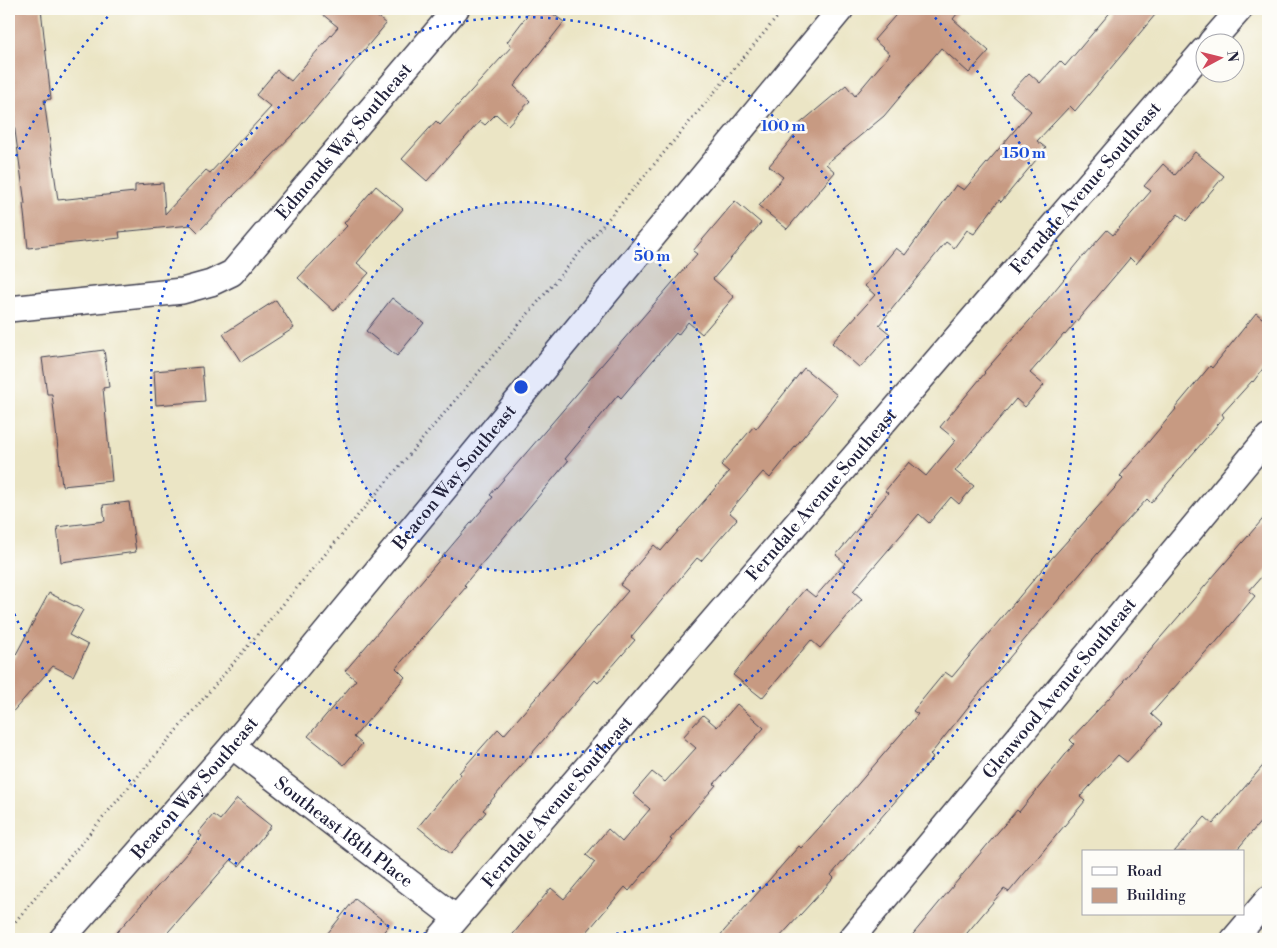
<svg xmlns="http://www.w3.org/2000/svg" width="1277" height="948" font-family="'Libre Bodoni',serif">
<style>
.building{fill:#c79a82}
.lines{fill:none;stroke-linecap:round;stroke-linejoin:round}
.minor-casing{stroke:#403f50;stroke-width:28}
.path{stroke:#403f50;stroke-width:3;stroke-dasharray:1 4;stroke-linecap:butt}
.minor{stroke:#fff;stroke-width:25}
.ring{fill:none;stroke:#1d4ed8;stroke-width:2.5;stroke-dasharray:2.5 5}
.labels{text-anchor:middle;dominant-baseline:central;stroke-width:5;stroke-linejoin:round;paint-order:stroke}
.street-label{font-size:18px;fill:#22223b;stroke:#fdfcf7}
.centre{fill:#1d4ed8;stroke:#fdfcf7;stroke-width:2.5}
.ring-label{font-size:15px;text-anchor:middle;font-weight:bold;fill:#1d4ed8;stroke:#fdfcf7;stroke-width:5;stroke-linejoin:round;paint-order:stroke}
</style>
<rect width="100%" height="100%" fill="#fdfcf7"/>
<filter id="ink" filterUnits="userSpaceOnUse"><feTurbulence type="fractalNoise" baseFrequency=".02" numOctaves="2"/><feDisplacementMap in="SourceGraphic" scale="10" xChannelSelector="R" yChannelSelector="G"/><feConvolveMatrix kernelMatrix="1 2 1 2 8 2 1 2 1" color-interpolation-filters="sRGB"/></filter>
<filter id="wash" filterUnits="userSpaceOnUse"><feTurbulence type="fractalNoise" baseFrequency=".0096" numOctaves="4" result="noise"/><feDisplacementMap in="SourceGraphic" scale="20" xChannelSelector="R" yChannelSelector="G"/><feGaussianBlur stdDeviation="1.12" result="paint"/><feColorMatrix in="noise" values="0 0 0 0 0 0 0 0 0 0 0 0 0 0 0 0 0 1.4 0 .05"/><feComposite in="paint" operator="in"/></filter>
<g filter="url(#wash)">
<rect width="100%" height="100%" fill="#ebe5c5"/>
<g id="blocks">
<g class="building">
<polygon points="9,9 41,9 51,99 44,100 58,200 135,192 135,185 163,183 165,214 206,170 210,173 271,107 256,95 277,70 291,81 338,27 316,9 368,9 386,24 297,130 198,232 191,225 119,232 120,238 28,248 23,204 25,204 13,116 15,116 9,64"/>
<polygon points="532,9 546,9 564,22 514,86 530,101 508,125 496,114 485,125 480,121 427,181 402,159 436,121 440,125 512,46 507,42"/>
<polygon points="901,9 961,9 953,19 989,51 969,73 941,48 884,116 826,164 835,172 787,229 759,206 783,177 769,166 800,129 797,126 846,85 855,96 890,54 874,40"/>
<polygon points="1113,9 1160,9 1075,111 1070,106 1037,141 1046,148 1001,202 999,200 974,234 967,230 954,248 946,242 879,325 890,334 860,368 832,343 875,295 865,286 896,248 905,255 956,185 964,190 1031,111 1010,93 1029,73 1040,83 1060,61 1065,66"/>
<polygon points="1195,152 1224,176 1186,221 1178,214 1136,264 1130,258 1065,335 1064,334 1030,373 1044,385 1025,407 1016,399 955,471 974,486 959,504 951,497 929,523 919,514 853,591 862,599 820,648 811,640 762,698 733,675 805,589 815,597 845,563 836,555 888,493 885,491 909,462 926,476 956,440 940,427 985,373 984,372 1037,312 1082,257 1083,257 1107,230 1113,235 1151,191 1144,186 1163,164 1175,175"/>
<polygon points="376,186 403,209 357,263 369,273 334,311 298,278 347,226 344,223"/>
<polygon points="735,201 761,223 713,279 734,297 702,334 688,322 678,335 676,333 621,398 618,395 565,459 568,461 464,585 466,587 396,668 405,677 354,737 362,744 344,765 308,736 356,680 345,671 493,497 490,495 539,438 697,254 693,251"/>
<polygon points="392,298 424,323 397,356 366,331"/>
<polygon points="276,300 294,328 241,362 223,334"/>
<polygon points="1256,313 1268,323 1268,362 1253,382 1252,381 1222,414 1224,417 1151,503 1147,499 1098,553 976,697 930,755 933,758 831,875 834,878 778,939 717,939 799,846 801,848 853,790 918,714 913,711 945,672 952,677 1051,559 1123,479 1120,476 1176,409 1175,408 1210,366 1212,368"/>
<polygon points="104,350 109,387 103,388 112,481 62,486 52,394 47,394 42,358"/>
<polygon points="202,367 205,401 156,405 154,371"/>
<polygon points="804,368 837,395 770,478 763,472 729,512 737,519 701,561 697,558 631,637 635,640 598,683 595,680 483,810 486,812 451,854 418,827 461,774 459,773 498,729 504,735 628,591 620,585 654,545 661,551 729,472 721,465 754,426 756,429"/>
<polygon points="129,502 136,552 61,562 57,527 105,521 103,505"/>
<polygon points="1268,513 1268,569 1249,591 1255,596 1212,647 1211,646 1151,714 1162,724 1127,762 1118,755 1080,797 1085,801 1009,892 1004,889 962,939 909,939 998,832 1017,810 1019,812 1074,744 1070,740 1124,682 1123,681"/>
<polygon points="49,593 83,610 69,635 88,645 73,676 53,666 9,716 9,665 14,658"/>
<polygon points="737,704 764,728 714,784 716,785 670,839 672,840 629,891 625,887 581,939 509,939 551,888 564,899 595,862 586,855 608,829 622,842 650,809 633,794 652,772 665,782 696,748 683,737 703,715 717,727"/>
<polygon points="1268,760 1268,813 1235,852 1174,852 1205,817 1213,824"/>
<polygon points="237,799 271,826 239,866 231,860 162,939 111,939 202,836 198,833 213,815 220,820"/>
<polygon points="355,899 389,925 378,939 323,939"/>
</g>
</g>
</g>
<g filter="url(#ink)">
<use href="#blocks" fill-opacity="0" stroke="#403f50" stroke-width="1"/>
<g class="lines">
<defs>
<g id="minor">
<polyline points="1211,42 1240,9"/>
<path id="s1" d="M9,309L182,291L211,283L232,273L456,9"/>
<path id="s2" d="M232,746L456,918"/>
<path id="s3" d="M62,939L232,746L841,9"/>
<path id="s4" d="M439,939L1204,50"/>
<path id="s5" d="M851,939L1268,437"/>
<polyline points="1234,939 1268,899"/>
</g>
</defs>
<use href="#minor" class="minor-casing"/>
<polyline class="path" points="9,929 652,167 784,9"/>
<use href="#minor" class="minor"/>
</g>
</g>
<circle cx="521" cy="387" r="185" fill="#1d4ed8" fill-opacity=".12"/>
<g class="ring">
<circle cx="521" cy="387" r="185"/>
<circle cx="521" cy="387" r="370"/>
<path d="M463 939A555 555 0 0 1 10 604M10 170A555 555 0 0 1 112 12M930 12A555 555 0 0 1 579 939"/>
</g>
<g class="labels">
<g class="street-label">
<text stroke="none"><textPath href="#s1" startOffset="400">Edmonds Way Southeast</textPath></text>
<text stroke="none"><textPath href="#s4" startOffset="991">Ferndale Avenue Southeast</textPath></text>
<text stroke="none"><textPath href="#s3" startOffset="606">Beacon Way Southeast</textPath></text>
<text stroke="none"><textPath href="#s4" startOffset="586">Ferndale Avenue Southeast</textPath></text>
<text stroke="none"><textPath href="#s5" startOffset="326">Glenwood Avenue Southeast</textPath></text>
<text stroke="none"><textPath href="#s3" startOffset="201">Beacon Way Southeast</textPath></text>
<text stroke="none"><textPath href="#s4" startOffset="181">Ferndale Avenue Southeast</textPath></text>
<text stroke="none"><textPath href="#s2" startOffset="141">Southeast 18th Place</textPath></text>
</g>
</g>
<circle cx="521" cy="387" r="8" class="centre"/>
<g class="ring-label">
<text x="783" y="131">100 m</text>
<text x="1024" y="158">150 m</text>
<text x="652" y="261">50 m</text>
</g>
<rect width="1277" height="948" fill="none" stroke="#fdfcf7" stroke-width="30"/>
<rect x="1082" y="850" width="162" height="65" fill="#fdfcf7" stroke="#a5a5ac"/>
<rect x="1092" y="867" width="25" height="8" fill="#ffffff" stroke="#a5a5ac"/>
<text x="1127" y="876" font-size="15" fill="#22223b">Road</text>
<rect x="1092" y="888" width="25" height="15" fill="#c79a82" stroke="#a5a5ac"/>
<text x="1127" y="900" font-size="15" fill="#22223b">Building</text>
<g transform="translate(1220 58) rotate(83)"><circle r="24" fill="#fdfcf7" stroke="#a5a5ac"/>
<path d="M0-4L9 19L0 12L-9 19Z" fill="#d1495b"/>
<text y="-8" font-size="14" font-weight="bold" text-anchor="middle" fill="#22223b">N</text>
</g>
</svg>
